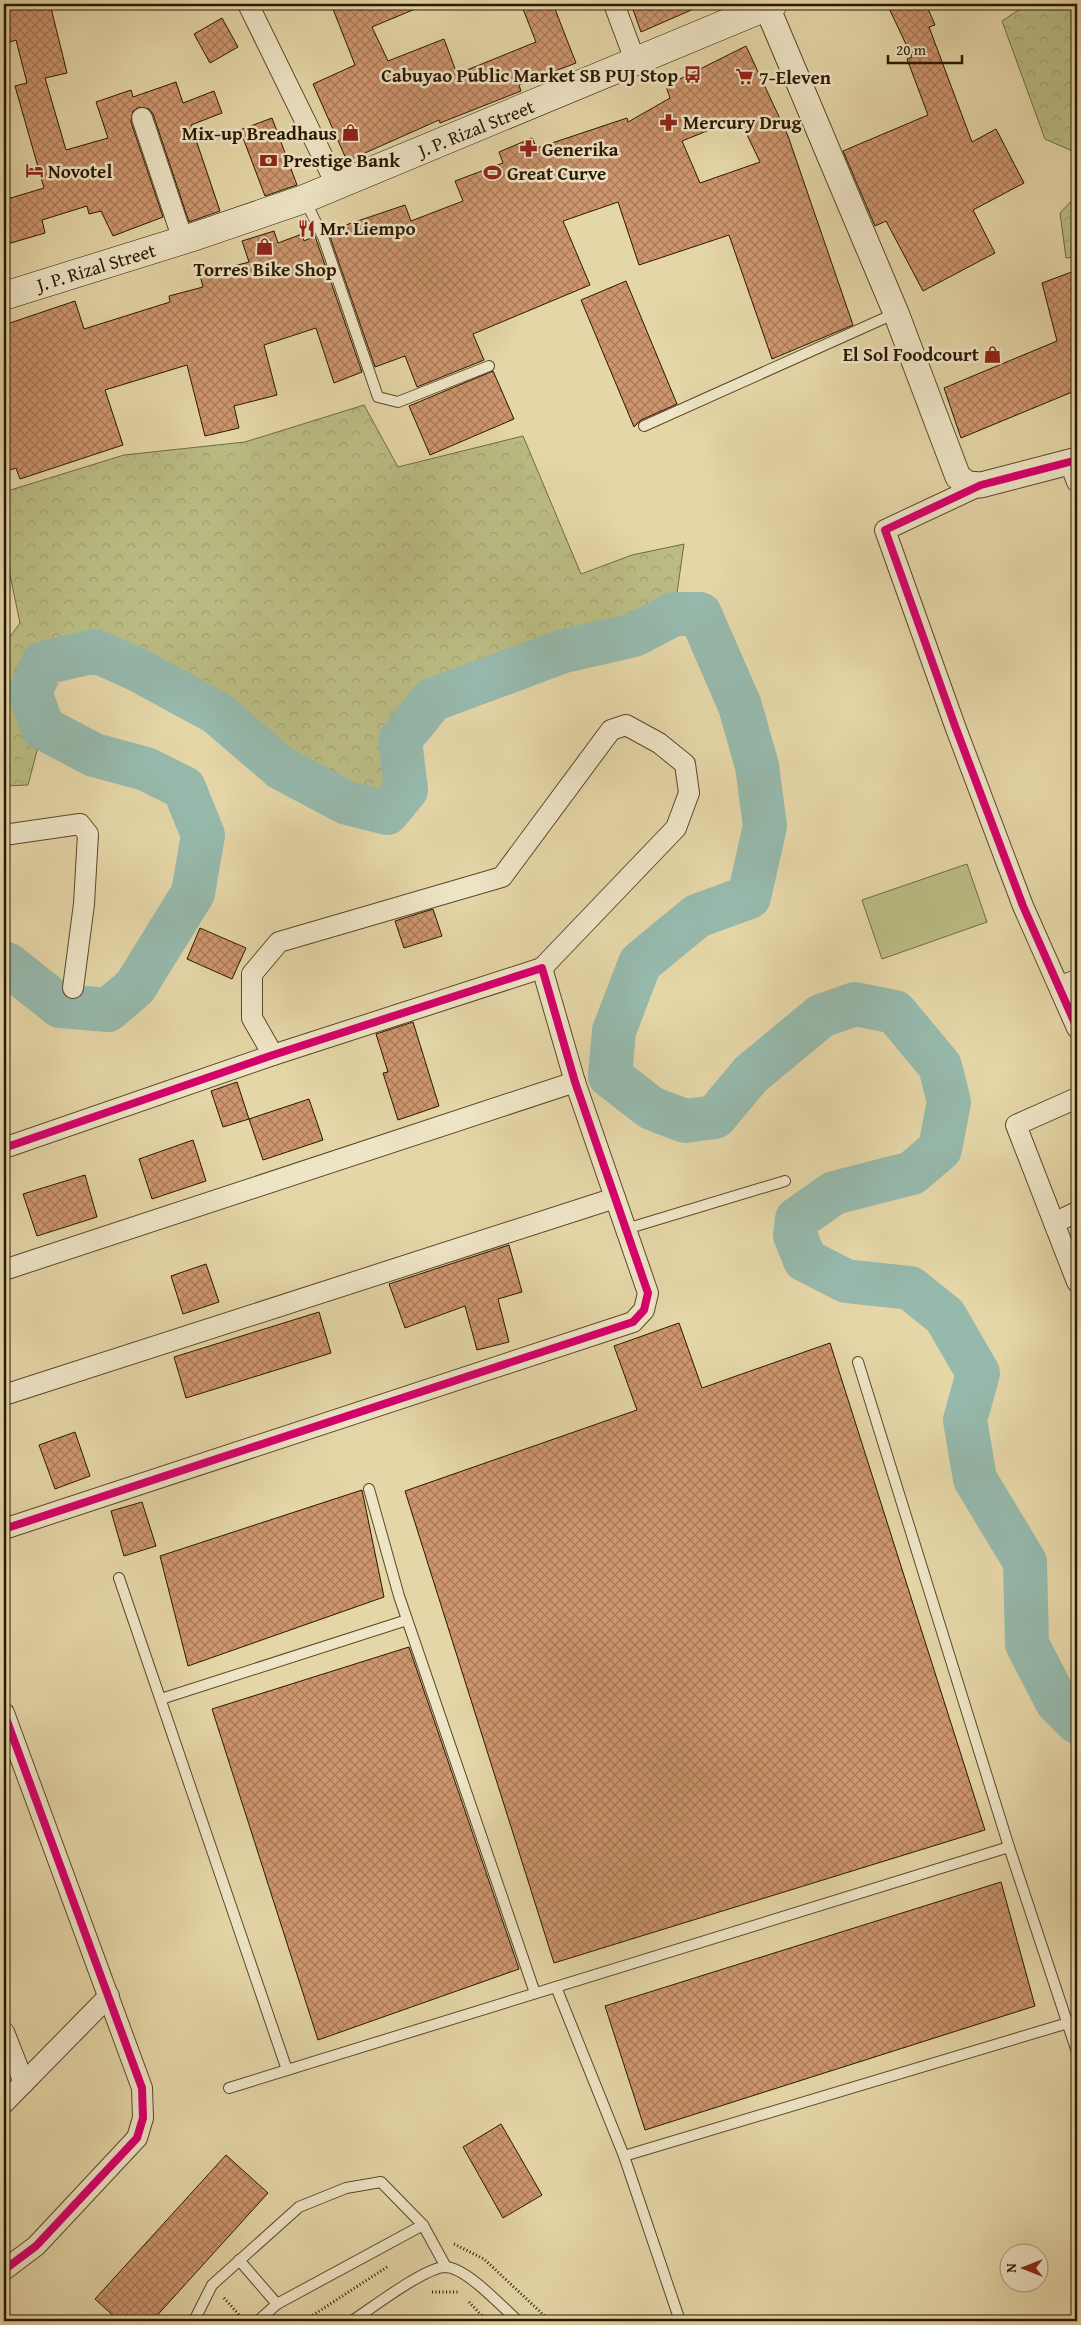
<svg xmlns="http://www.w3.org/2000/svg" width="1081" height="2325" font-family="'Gentium Book Plus',serif">
<style>
.forest{fill:url(#forest-crowns);stroke:#726a42}
.pitch{fill:#babc83;stroke:#726a42}
.lines{fill:none;stroke-linecap:round;stroke-linejoin:round}
.river{stroke:#96b9ac;stroke-width:44}
.building{fill:url(#building-cross-hatch);stroke:#2a1800;fill-rule:evenodd}
.service-casing{stroke:#59482a;stroke-width:12}
.minor-casing{stroke:#59482a;stroke-width:22}
.tertiary-casing{stroke:#59482a;stroke-width:27}
.secondary-casing{stroke:#2a1800;stroke-width:29}
.path{stroke:#2a1800;stroke-width:3;stroke-dasharray:1 2.5;stroke-linecap:butt}
.service{stroke:#eee4c6;stroke-width:10}
.minor{stroke:#eee4c6;stroke-width:20}
.tertiary{stroke:#eee4c6;stroke-width:25}
.secondary{stroke:#eee4c6;stroke-width:28}
.cycleway-casing{stroke:#eee4c6;stroke-width:11}
.cycleway{stroke:#d6006c;stroke-width:8}
.labels{text-anchor:middle;dominant-baseline:central;stroke-width:5;stroke-linejoin:round;paint-order:stroke}
.poi-label{font-size:19px;font-weight:bold;fill:#2a1800;stroke:#eee4c6;text-anchor:start}
.street-label{font-size:19px;fill:#2a1800;stroke:#eee4c6}
</style>
<defs>
<pattern id="forest-crowns" width="20" height="18" patternUnits="userSpaceOnUse" patternTransform="scale(1.25)"><rect width="20" height="18" fill="#babc83"/><path d="M2 6a3 3 0 1 1 6 0M12 15a3 3 0 1 1 6 0" fill="none" stroke="#a0a16f"/></pattern>
<pattern id="building-cross-hatch" width="8" height="8" patternUnits="userSpaceOnUse" patternTransform="scale(1.25)"><rect width="8" height="8" fill="#ce966e"/><path d="M0 0l8 8M0 8l8-8" fill="none" stroke="#a77958"/></pattern>
</defs>
<rect width="100%" height="100%" fill="#e5d6a7"/>
<filter id="stains"><feTurbulence type="fractalNoise" baseFrequency=".004" numOctaves="4"/><feColorMatrix values="0 0 0 0 .2 0 0 0 0 .09 0 0 0 0 .02 0 0 0 .5 -.17"/></filter>
<radialGradient id="worn" r=".72"><stop offset=".6" stop-color="#630" stop-opacity="0"/><stop offset="1" stop-color="#630" stop-opacity=".3"/></radialGradient>
<g class="forest">
<polygon points="1028,4 1077,4 1077,153 1045,139 1002,21"/>
<polygon points="1077,195 1077,257 1066,258 1060,213"/>
<polygon points="364,405 398,467 523,436 581,574 632,555 684,544 674,614 634,635 564,651 432,700 400,740 406,790 387,813 347,803 281,768 217,713 138,670 96,651 43,663 30,693 43,728 28,785 4,786 4,645 20,623 4,546 4,492 124,455 245,442"/>
</g>
<polygon class="pitch" points="967,864 987,922 882,959 862,900"/>
<g class="lines">
<polyline class="river" points="4,963 7,964 60,1006 108,1010 135,987 193,893 203,835 184,788 146,769 94,755 43,728 30,693 43,663 96,651 138,670 217,713 281,768 347,803 387,813 406,790 400,740 432,700 564,651 634,635 674,614 700,614 740,706 757,766 765,826 749,897 697,916 640,963 614,1031 610,1076 651,1108 685,1121 715,1117 751,1074 821,1016 855,1004 895,1012 940,1066 949,1102 940,1149 912,1173 834,1193 797,1219 795,1235 805,1260 846,1281 910,1288 945,1316 978,1373 965,1420 975,1479 1025,1562 1027,1644 1057,1702 1077,1722"/>
</g>
<g class="building">
<polygon points="4,4 50,4 67,73 45,78 66,150 108,138 96,102 131,90 133,97 176,82 183,103 214,91 222,113 191,125 220,211 189,222 153,114 149,109 139,107 133,111 131,122 163,217 113,236 101,211 89,214 87,206 42,220 45,233 4,245 4,200 44,188 15,86 27,83 16,40 4,44"/>
<polygon points="331,4 427,4 372,27 388,61 444,39 457,74 536,42 521,4 553,4 576,63 519,85 521,91 440,123 439,120 347,161 313,84 355,65"/>
<polygon points="631,4 705,4 641,32"/>
<polygon points="887,4 926,4 935,25 929,27 972,142 996,129 1024,183 973,210 995,253 923,291 886,221 875,226 843,151 928,115 907,59 912,57"/>
<polygon points="222,18 238,47 210,63 194,34"/>
<path d="M746,46L788,136L853,325L772,359L729,235L639,265L618,202L563,221L590,285L473,334L484,360L417,387L405,356L375,367L328,231L405,205L411,221L463,201L455,181L503,163L499,152L532,138L537,148L627,118L628,122L670,98L666,86ZM739,118L760,162L700,183L682,141Z"/>
<polygon points="272,118 297,185 265,196 240,130"/>
<polygon points="274,231 278,243 302,234 304,241 315,236 362,372 334,383 316,328 264,345 277,395 234,406 239,428 205,436 187,365 105,390 123,445 20,479 16,468 4,472 4,325 75,301 84,329 170,302 169,296 203,287 200,275 249,262 242,241"/>
<polygon points="1077,270 1077,390 961,438 944,388 1057,341 1042,283"/>
<polygon points="626,281 677,404 641,420 634,427 581,300"/>
<polygon points="493,371 514,419 430,455 409,406"/>
<polygon points="433,909 442,936 404,948 395,921"/>
<polygon points="200,928 246,948 232,979 187,959"/>
<polygon points="413,1022 439,1106 398,1120 383,1073 388,1072 376,1034"/>
<polygon points="237,1082 249,1119 223,1127 211,1091"/>
<polygon points="309,1099 323,1140 263,1160 249,1119"/>
<polygon points="193,1140 206,1181 152,1199 139,1159"/>
<polygon points="85,1175 97,1217 37,1236 23,1194"/>
<polygon points="509,1245 522,1292 498,1299 509,1342 477,1350 465,1306 405,1328 389,1284"/>
<polygon points="206,1264 219,1302 183,1314 171,1276"/>
<polygon points="319,1312 331,1353 186,1398 174,1357"/>
<polygon points="679,1323 702,1388 830,1343 985,1830 554,1963 405,1491 637,1410 614,1346"/>
<polygon points="75,1432 90,1476 55,1489 39,1445"/>
<polygon points="362,1490 384,1597 188,1666 160,1556"/>
<polygon points="142,1502 156,1546 124,1556 111,1511"/>
<polygon points="409,1647 519,1969 318,2040 212,1709"/>
<polygon points="1001,1882 1035,2006 645,2130 605,2006"/>
<polygon points="501,2124 542,2195 503,2218 463,2147"/>
<polygon points="226,2155 268,2193 152,2321 119,2321 95,2299"/>
</g>
<g class="lines">
<defs>
<g id="service">
<polyline points="305,200 323,237 378,397 398,402 489,366"/>
<polyline points="644,426 896,313"/>
<polyline points="626,1229 785,1181"/>
<polyline points="858,1362 1009,1847 1077,2052"/>
<polyline points="369,1489 399,1596 535,1993"/>
<polyline points="119,1578 287,2070"/>
<polyline points="161,1699 407,1620"/>
<polyline points="556,1987 624,2156 680,2321"/>
<polyline points="229,2088 1009,1847"/>
<polyline points="624,2156 1068,2023"/>
<polyline points="239,2260 277,2304"/>
<polyline points="198,2321 195,2319 212,2285 299,2207 346,2188 381,2182 423,2225 446,2267"/>
<polyline points="258,2321 277,2304 423,2225"/>
<path d="M352,2321C372,2308 424,2268 445,2267C466,2267 502,2307 518,2321"/>
</g>
<g id="minor">
<polyline points="248,4 337,186"/>
<polyline points="614,4 636,63"/>
<polyline points="142,118 183,240"/>
<polyline points="1070,463 1077,482"/>
<polyline points="981,485 885,530 955,726 1023,906 1077,1028"/>
<polyline points="4,835 80,824 88,834 84,904 73,988"/>
<polyline points="1060,986 1077,980"/>
<polyline points="273,1055 252,1018 252,974 279,942 502,877 611,730 626,725 659,743 685,764 689,793 676,828 542,968"/>
<polyline points="1077,1098 1016,1125 1077,1282"/>
<polyline points="4,1148 273,1055 542,968 575,1082 648,1293 644,1310 633,1322 4,1529"/>
<polyline points="1054,1223 1077,1212"/>
<polyline points="4,1270 575,1082"/>
<polyline points="4,1395 615,1198"/>
<polyline points="4,1713 142,2088 143,2118 137,2138 36,2246 4,2270"/>
<polyline points="4,2032 24,2083"/>
<polyline points="4,2103 109,1996"/>
</g>
<polyline id="tertiary" points="767,7 896,313 958,477 968,484 981,485 1077,460"/>
<polyline id="secondary" points="4,296 193,237 304,199 773,4"/>
</defs>
<use href="#service" class="service-casing"/>
<use href="#minor" class="minor-casing"/>
<use href="#tertiary" class="tertiary-casing"/>
<use href="#secondary" class="secondary-casing"/>
<g class="path">
<polyline points="454,2244 484,2259 550,2321"/>
<polyline points="432,2292 458,2292"/>
<polyline points="224,2298 241,2317"/>
<polyline points="469,2302 487,2321"/>
<polyline points="304,2321 387,2267"/>
</g>
<use href="#service" class="service"/>
<use href="#minor" class="minor"/>
<use href="#tertiary" class="tertiary"/>
<use href="#secondary" class="secondary"/>
<defs>
<g id="cycleway">
<polyline points="1077,460 981,485 885,530 955,726 1023,906 1077,1028"/>
<polyline points="4,1148 273,1055 542,968 575,1082 648,1293 644,1310 633,1322 4,1529"/>
<polyline points="4,1713 142,2088 143,2118 137,2138 36,2246 4,2270"/>
</g>
</defs>
<use href="#cycleway" class="cycleway-casing"/>
<use href="#cycleway" class="cycleway"/>
</g>
<defs>
<symbol id="bus-bare" viewBox="-9 -9 18 18"><path d="M-5-6H5V4H4V6H2V4H-2V6H-4V4H-5ZM-3.5-4V0h7V-4ZM-3.5 1.2v1.5H-2V1.2ZM2 1.2v1.5H3.5V1.2Z" fill="#8f2418" stroke="#eee4c6" stroke-width="2.5" paint-order="stroke"/></symbol>
<symbol id="supermarket-bare" viewBox="-9 -9 18 18"><path d="M-6-5.5h2.5l.6 2H6L4.5 2H-2.5L-4.4-4H-6ZM-1.5 3.2a1.3 1.3 0 1 0 .1 0ZM3 3.2a1.3 1.3 0 1 0 .1 0Z" fill="#8f2418" stroke="#eee4c6" stroke-width="2.5" paint-order="stroke"/></symbol>
<symbol id="pharmacy-bare" viewBox="-9 -9 18 18"><path d="M-2-6h4v4h4v4h-4v4h-4v-4h-4v-4h4Z" fill="#8f2418" stroke="#eee4c6" stroke-width="2.5" paint-order="stroke"/></symbol>
<symbol id="shop-bare" viewBox="-9 -9 18 18"><path d="M-5-2.5h2.3a2.7 3.5 0 0 1 5.4 0H5L5.5 6h-11ZM-1.5-2.5h3a1.5 2.3 0 0 0-3 0Z" fill="#8f2418" stroke="#eee4c6" stroke-width="2.5" paint-order="stroke"/></symbol>
<symbol id="bank-bare" viewBox="-9 -9 18 18"><path d="M-6-4H6V4H-6ZM0-2.3a2.3 2.3 0 1 0 0 4.6a2.3 2.3 0 1 0 0-4.6Z" fill="#8f2418" stroke="#eee4c6" stroke-width="2.5" paint-order="stroke"/></symbol>
<symbol id="hotel-bare" viewBox="-9 -9 18 18"><path d="M-6-4.5h1.5V1H6V5H4.5V3h-9V5H-6ZM-4 0a1.8 1.8 0 1 1 3.6 0ZM.5 0V-2.5h3Q6-2.5 6 0Z" fill="#8f2418" stroke="#eee4c6" stroke-width="2.5" paint-order="stroke"/></symbol>
<symbol id="stadium-bare" viewBox="-9 -9 18 18"><path d="M0-5a6.5 5 0 1 0 0 10a6.5 5 0 1 0 0-10ZM-3.5-1.8h7v3.6h-7Z" fill="#8f2418" stroke="#eee4c6" stroke-width="2.5" paint-order="stroke"/></symbol>
<symbol id="restaurant-bare" viewBox="-9 -9 18 18"><path d="M-5-6h1v4h1v-4h1v4h1v-4h1v5L-1.5 .5V6h-2V.5L-5-1ZM5-6V6H3V1.5H1.5Q1.5-4 5-6Z" fill="#8f2418" stroke="#eee4c6" stroke-width="2.5" paint-order="stroke"/></symbol>
</defs>
<g fill-rule="evenodd">
<use href="#bus-bare" x="680" y="62" width="25" height="25"/>
<use href="#supermarket-bare" x="732" y="64" width="25" height="25"/>
<use href="#pharmacy-bare" x="656" y="110" width="25" height="25"/>
<use href="#shop-bare" x="338" y="120" width="25" height="25"/>
<use href="#pharmacy-bare" x="516" y="136" width="25" height="25"/>
<use href="#bank-bare" x="256" y="148" width="25" height="25"/>
<use href="#hotel-bare" x="22" y="158" width="25" height="25"/>
<use href="#stadium-bare" x="480" y="160" width="25" height="25"/>
<use href="#restaurant-bare" x="294" y="216" width="25" height="25"/>
<use href="#shop-bare" x="252" y="234" width="25" height="25"/>
<use href="#shop-bare" x="980" y="342" width="25" height="25"/>
</g>
<g class="labels">
<g class="poi-label">
<text x="678" y="75" text-anchor="end">Cabuyao Public Market SB PUJ Stop</text>
<text x="759" y="77">7-Eleven</text>
<text x="683" y="122">Mercury Drug</text>
<text x="337" y="133" text-anchor="end">Mix-up Breadhaus</text>
<text x="542" y="149">Generika</text>
<text x="283" y="160">Prestige Bank</text>
<text x="48" y="171">Novotel</text>
<text x="507" y="173">Great Curve</text>
<text x="320" y="228">Mr. Liempo</text>
<text x="265" y="269" text-anchor="middle">Torres Bike Shop</text>
<text x="979" y="354" text-anchor="end">El Sol Foodcourt</text>
</g>
<g class="street-label">
<text transform="translate(476 128) rotate(-22)">J. P. Rizal Street</text>
<text transform="translate(96 267) rotate(-17)">J. P. Rizal Street</text>
</g>
</g>
<rect width="1081" height="2325" fill="none" stroke="#e5d6a7" stroke-width="20"/>
<rect x="5" y="5" width="1071" height="2315" fill="none" stroke="#2a1800" stroke-width="2.5"/>
<rect x="10" y="10" width="1061" height="2305" fill="none" stroke="#2a1800"/>
<g transform="translate(1024 2268) rotate(270)"><circle r="24" fill="#eee4c6" stroke="#a09277"/>
<path d="M0-4L9 19L0 12L-9 19Z" fill="#8f2418"/>
<text y="-8" font-size="14" font-weight="bold" text-anchor="middle" fill="#2a1800">N</text>
</g>
<path d="M888 55v8h74v-8" fill="none" stroke="#2a1800" stroke-width="2.5"/>
<text x="896" y="55" font-size="15" fill="#2a1800" stroke="#eee4c6" stroke-width="4" paint-order="stroke">20 m</text>
<rect width="100%" height="100%" filter="url(#stains)"/>
<rect width="100%" height="100%" fill="url(#worn)"/>
</svg>
